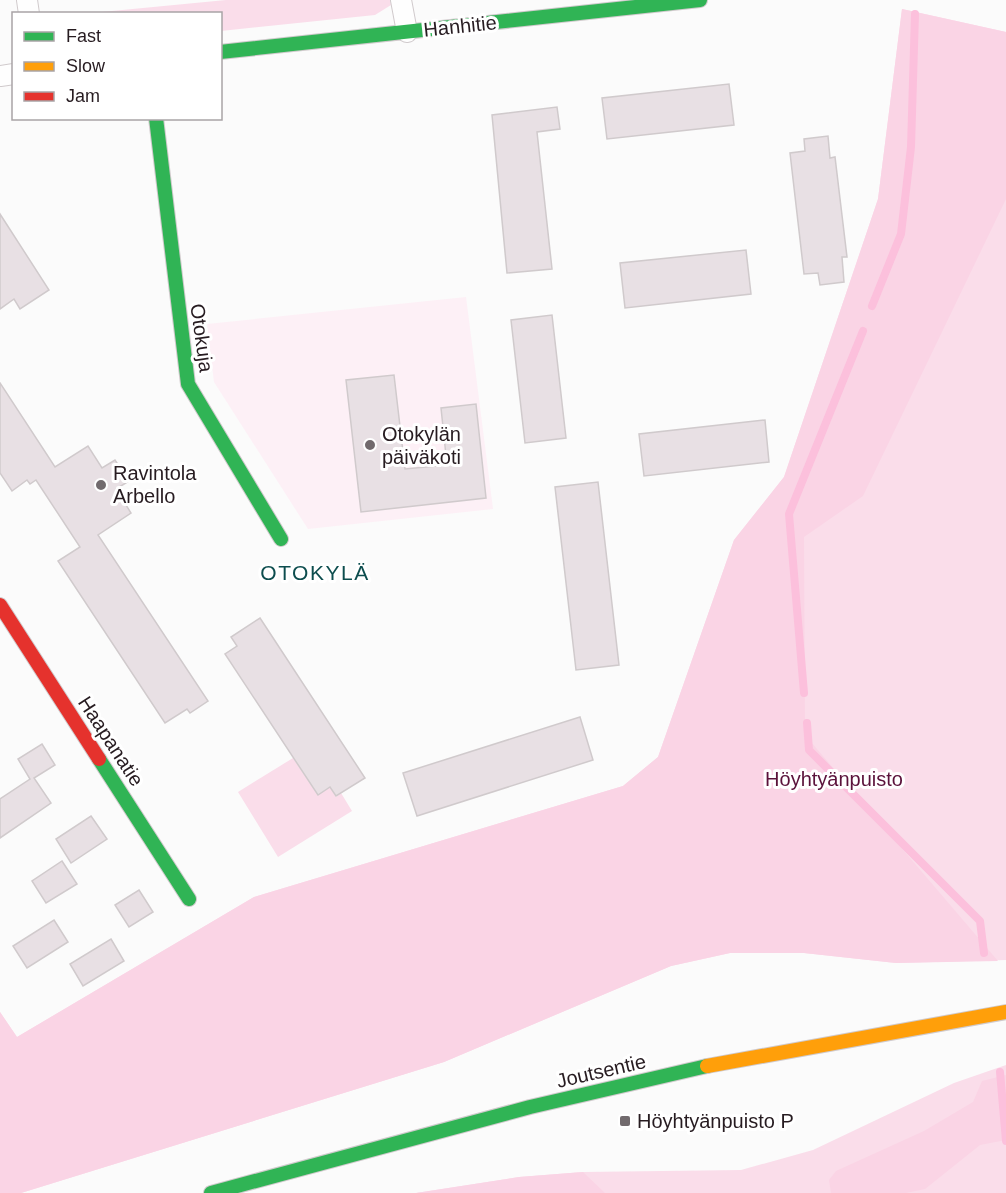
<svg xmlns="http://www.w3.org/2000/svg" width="1006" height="1193" font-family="Helvetica,sans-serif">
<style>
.built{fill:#fdf0f6}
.green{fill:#faddea}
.forest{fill:#fad4e5}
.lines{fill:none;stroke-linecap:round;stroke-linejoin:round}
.stream{stroke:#fcc0dc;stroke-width:8}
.building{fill:#e8e0e4;stroke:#d0cacc;stroke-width:1.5}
.street-casing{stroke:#d0cacc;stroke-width:22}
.fast-casing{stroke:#d0cacc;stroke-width:16}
.slow-casing{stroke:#d0cacc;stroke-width:16}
.jam-casing{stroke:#d0cacc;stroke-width:16}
.street{stroke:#fefefe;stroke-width:20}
.fast{stroke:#30b455;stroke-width:14}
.slow{stroke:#ff9f0a;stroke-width:14}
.jam{stroke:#e5322d;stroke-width:14}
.poi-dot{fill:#716a6d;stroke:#fff;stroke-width:2}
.labels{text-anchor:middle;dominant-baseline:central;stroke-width:6;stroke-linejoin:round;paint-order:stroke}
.street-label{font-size:20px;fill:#271c21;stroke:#fff}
.poi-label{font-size:20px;fill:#271c21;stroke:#fff;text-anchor:start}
.park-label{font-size:20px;fill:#5b123b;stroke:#fff}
.neighbourhood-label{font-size:21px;letter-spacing:1.5px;fill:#0d4d4e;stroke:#fff}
</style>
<rect width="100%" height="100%" fill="#fbfbfb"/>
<polygon class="built" points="466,297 493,509 308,529 214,382 207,324"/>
<g class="green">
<polygon points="226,0 390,0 391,5 375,15 221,31 220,14 91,13"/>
<polygon points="902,9 1006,32 1006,960 896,963 804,953 730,953 671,966 444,1062 21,1193 0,1193 0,1012 17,1037 254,897 623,786 658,757 734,540 784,477 878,199"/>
<polygon points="293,758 318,795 330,787 336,797 341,793 352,811 278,857 238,792"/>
<polygon points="1006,1065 1006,1193 416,1193 519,1177 583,1172 741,1170 813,1150 954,1083"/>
</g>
<g class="forest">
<polygon points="902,9 1006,32 1006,199 863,496 804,537 805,735 998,961 896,963 804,953 730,953 671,966 444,1062 21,1193 0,1193 0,1012 17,1037 254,897 623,786 658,757 734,540 784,477 878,199"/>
<polygon points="1006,1075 1006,1140 980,1145 925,1189 906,1193 831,1193 829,1180 836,1171 924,1131 973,1102 982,1081"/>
<polygon points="583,1172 605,1193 416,1193 519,1177"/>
</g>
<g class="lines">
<g class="stream">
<polyline points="872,306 901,234 911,147 915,14"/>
<polyline points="804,693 789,514 863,331"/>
<polyline points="807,723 809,750 980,921 984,953"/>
<polyline points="1000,1072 1006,1141"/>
</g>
</g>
<g class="building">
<polygon points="729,84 734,125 607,139 602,98"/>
<polygon points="557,107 560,129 537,132 552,269 507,273 492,115"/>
<polygon points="828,136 830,158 835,157 847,257 842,257 844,282 820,285 818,273 804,274 790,153 805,151 804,139"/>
<polygon points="0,214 49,290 20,309 14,299 0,309"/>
<polygon points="746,250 751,294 625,308 620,263"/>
<polygon points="552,315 566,438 525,443 511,320"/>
<polygon points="394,375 405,469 447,465 441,408 476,404 486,498 361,512 346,380"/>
<polygon points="0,383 55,467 88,446 102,468 115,460 129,481 116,489 131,513 98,535 208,701 190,713 187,709 165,723 58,561 80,547 36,480 30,484 27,480 12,491 0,473"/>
<polygon points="765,420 769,462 644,476 639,434"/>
<polygon points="598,482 619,665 576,670 555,487"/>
<polygon points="260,618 365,778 336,796 330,787 318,795 225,654 237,646 231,637"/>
<polygon points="580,717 593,760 417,816 403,773"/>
<polygon points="42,744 55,765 34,778 51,803 0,838 0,799 30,779 18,759"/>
<polygon points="91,816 107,839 71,863 56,839"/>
<polygon points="62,861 77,884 46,903 32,881"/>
<polygon points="139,890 153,912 129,927 115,905"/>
<polygon points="54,920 68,942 27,968 13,946"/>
<polygon points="111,939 124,961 83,986 70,964"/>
</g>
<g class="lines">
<defs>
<g id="street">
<polyline points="27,0 29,14"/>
<polyline points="401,0 407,32"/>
<polyline points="0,76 14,74"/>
</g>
<g id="fast">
<polyline points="220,52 700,0"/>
<polyline points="156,118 188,384 281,539"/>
<polyline points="99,759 189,899"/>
<polyline points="211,1193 530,1107 707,1066"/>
</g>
<polyline id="slow" points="707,1066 1006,1012"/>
<polyline id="jam" points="0,605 99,759"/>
</defs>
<use href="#street" class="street-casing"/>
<use href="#fast" class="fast-casing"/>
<use href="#slow" class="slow-casing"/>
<use href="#jam" class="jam-casing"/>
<use href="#street" class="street"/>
<use href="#fast" class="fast"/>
<use href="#slow" class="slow"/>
<use href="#jam" class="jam"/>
</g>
<g class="poi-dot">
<circle cx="370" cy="445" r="6"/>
<circle cx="101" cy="485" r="6"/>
<rect x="619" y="1115" width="12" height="12" rx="3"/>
</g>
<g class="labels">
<g class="street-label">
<text transform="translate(460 26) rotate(-6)">Hanhitie</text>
<text transform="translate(202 338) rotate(82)">Otokuja</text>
<text transform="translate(111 741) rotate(57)">Haapanatie</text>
<text transform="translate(601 1071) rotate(-13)">Joutsentie</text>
</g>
<g class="poi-label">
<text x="382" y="434">Otokylän<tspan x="382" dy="23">päiväkoti</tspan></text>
<text x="113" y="473">Ravintola<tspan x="113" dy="23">Arbello</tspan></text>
<text x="637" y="1121">Höyhtyänpuisto P</text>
</g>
<g class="park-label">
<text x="834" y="779">Höyhtyänpuisto</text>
</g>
<g class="neighbourhood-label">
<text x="315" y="572">OTOKYLÄ</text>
</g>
</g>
<rect x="12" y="12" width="210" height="108" fill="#ffffff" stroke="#a9a4a6" stroke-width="1.5"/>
<rect x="24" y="32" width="30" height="9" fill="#30b455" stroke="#a9a4a6" stroke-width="1.5"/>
<text x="66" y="42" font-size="18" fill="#271c21">Fast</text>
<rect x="24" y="62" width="30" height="9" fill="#ff9f0a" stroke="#a9a4a6" stroke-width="1.5"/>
<text x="66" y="72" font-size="18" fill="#271c21">Slow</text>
<rect x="24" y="92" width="30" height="9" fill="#e5322d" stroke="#a9a4a6" stroke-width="1.5"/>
<text x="66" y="102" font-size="18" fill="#271c21">Jam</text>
</svg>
